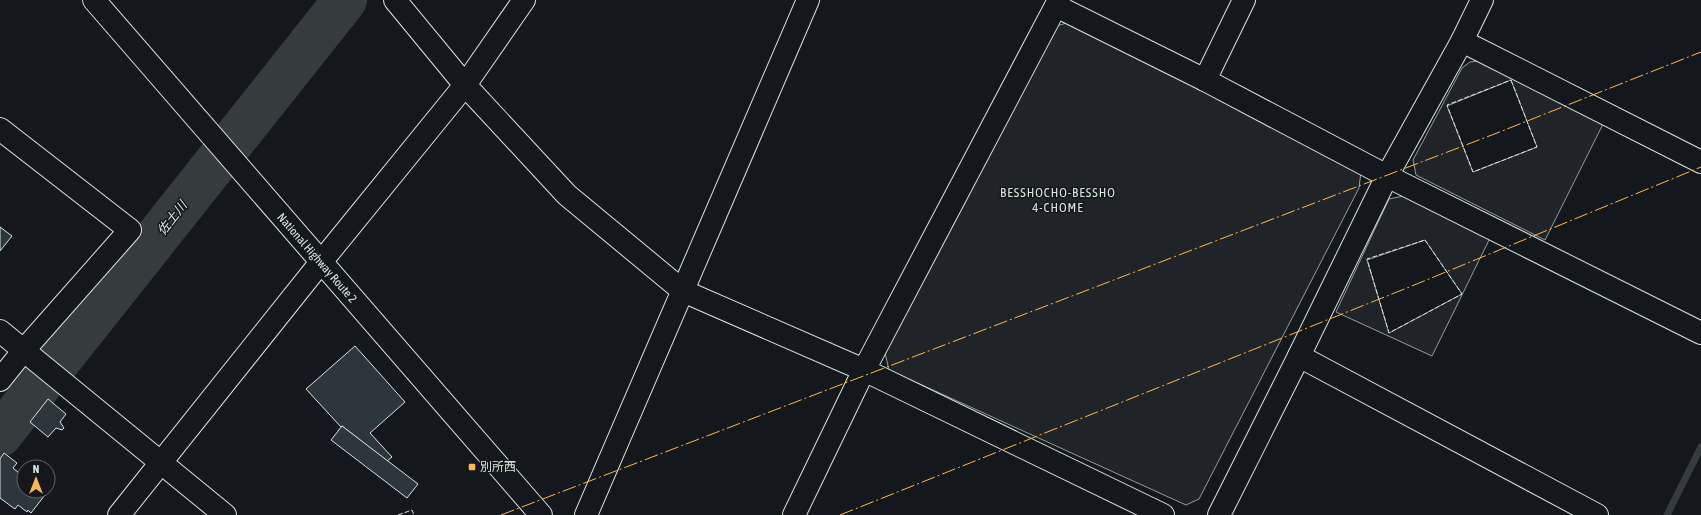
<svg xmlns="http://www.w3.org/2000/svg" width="1701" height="515" font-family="'Asap Condensed','Noto Sans JP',sans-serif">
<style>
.green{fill:#202428;stroke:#939e99;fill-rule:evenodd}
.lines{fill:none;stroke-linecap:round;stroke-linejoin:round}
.stream{stroke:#363b3e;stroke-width:7}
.river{stroke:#363b3e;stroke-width:44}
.building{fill:#2c363c;stroke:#d8e6dc}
.street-casing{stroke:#d8e6dc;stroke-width:24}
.secondary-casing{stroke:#d8e6dc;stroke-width:24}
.highway-casing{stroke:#d8e6dc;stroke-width:24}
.street{stroke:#14181c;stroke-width:22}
.secondary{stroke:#14181c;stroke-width:22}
.highway{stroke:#14181c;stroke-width:22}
.fence{stroke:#d8e6dc;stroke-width:1;stroke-dasharray:5 2;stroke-linecap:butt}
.power{stroke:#ffb74d;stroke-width:1;stroke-dasharray:14 3 2 3;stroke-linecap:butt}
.poi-dot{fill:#ffb74d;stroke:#14181c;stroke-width:1.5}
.labels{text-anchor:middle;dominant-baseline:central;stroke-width:3;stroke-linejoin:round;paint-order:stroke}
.street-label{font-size:12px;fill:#d8e6dc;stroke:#14181c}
.poi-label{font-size:12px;fill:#d8e6dc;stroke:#14181c;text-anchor:start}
.neighbourhood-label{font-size:13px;letter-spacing:1px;fill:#d8e6dc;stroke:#14181c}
.water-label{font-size:13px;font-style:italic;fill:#d8e6dc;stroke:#14181c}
</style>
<rect width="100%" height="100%" fill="#14181c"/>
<g class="green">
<polygon points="1074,21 1361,171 1359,188 1199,499 1186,505 889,370 885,353 1056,26"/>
<path d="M1478,61L1604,122L1545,240L1416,175L1413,160L1462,68L1470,62ZM1511,80L1537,147L1473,172L1447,106Z"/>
<path d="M1408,195L1491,236L1432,356L1336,312L1389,199ZM1425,240L1462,294L1389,333L1367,260Z"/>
</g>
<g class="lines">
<polyline class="stream" points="1667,515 1701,447"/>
<polyline class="river" points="0,435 345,0"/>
</g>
<g class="building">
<polygon points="0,227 12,236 0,251"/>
<polygon points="355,346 405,402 370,433 392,457 387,461 342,426 341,427 306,389"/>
<polygon points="48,399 66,414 60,422 64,428 62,430 56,428 48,437 30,422"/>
<polygon points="342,426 418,484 407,498 331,440"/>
<polygon points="4,453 17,463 13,468 19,473 22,469 24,470 24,491 48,491 31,513 28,510 27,512 18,505 15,509 0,498 0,459"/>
</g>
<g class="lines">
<defs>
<g id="street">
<polyline points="395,0 465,85 567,195 683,291 864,370 1163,515"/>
<polyline points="1056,6 1205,80 1387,176 1701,333"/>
<polyline points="1462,41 1701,162"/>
<polyline points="1205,80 1244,0"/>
<polyline points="0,129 130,230 24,350 0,380"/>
<polyline points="0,331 225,515"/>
<polyline points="1299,356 1597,515"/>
<polyline points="794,515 864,370 1059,0"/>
<polyline points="1219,515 1299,356 1387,176 1462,41 1482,0"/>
</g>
<g id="secondary">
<polyline points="119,515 321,262 465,85 524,0"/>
<polyline points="586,515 808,0"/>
</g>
<polyline id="highway" points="94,0 541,515"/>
</defs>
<use href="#street" class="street-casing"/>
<use href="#secondary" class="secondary-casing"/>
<use href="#highway" class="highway-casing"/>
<use href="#street" class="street"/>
<use href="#secondary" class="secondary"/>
<use href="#highway" class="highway"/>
<g class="fence">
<polygon points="1511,80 1537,147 1473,172 1447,105"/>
<polygon points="1425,240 1462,294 1389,333 1367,259"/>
<polyline points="398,515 412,510 414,515"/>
</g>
<g class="power">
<polyline points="501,515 1497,133 1701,52"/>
<polyline points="840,515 1407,288 1701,167"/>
</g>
</g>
<rect class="poi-dot" x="468" y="463" width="8" height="8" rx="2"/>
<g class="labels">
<g class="street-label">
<text transform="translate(317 258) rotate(49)">National Highway Route 2</text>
</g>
<g class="poi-label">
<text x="480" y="467">別所西</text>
</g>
<g class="neighbourhood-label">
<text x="1058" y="192">BESSHOCHO-BESSHO<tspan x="1058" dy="15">4-CHOME</tspan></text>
</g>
<g class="water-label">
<text transform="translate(172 218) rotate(-52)">佐土川</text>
</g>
</g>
<g transform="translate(36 479)"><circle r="19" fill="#14181c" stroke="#626a69"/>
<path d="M0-3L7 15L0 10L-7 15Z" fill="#ffb74d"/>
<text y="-6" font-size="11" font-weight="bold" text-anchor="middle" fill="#d8e6dc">N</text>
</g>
</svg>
